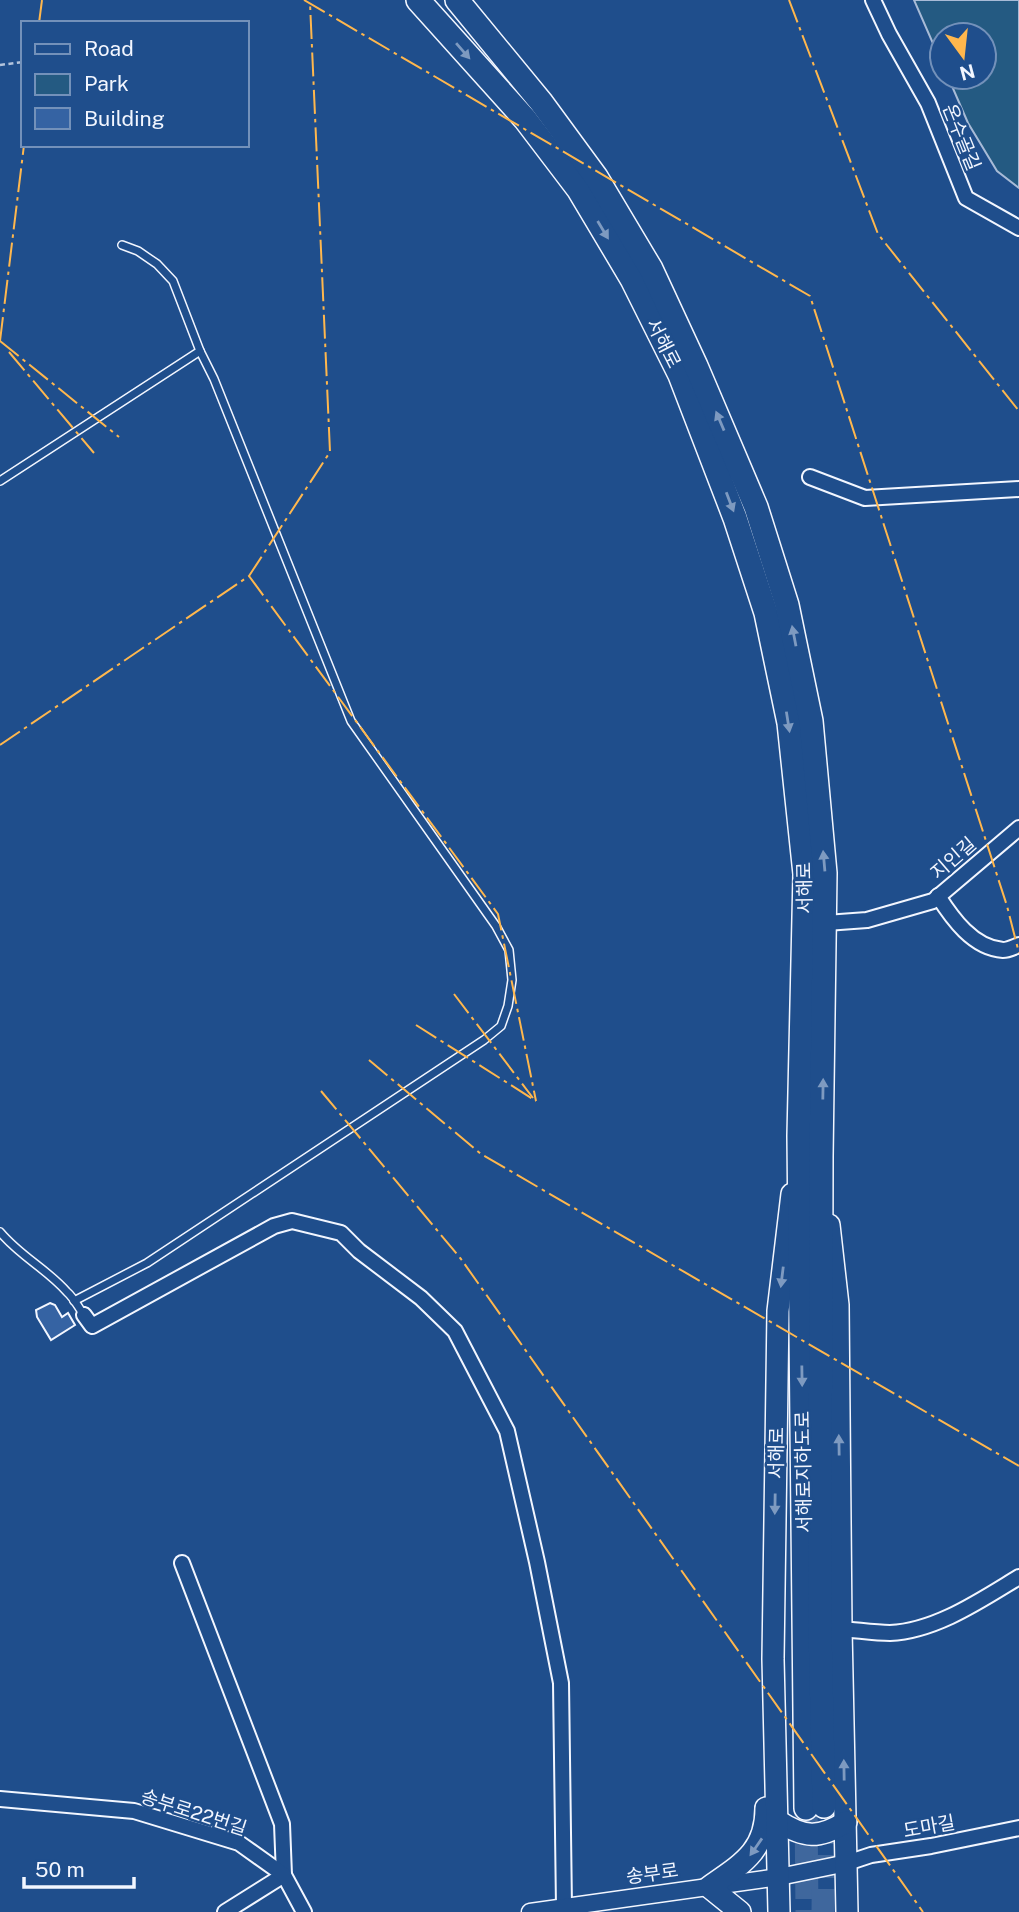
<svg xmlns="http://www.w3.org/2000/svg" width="1019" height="1912" font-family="'Public Sans','Noto Sans KR',sans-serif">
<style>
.green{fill:#245a82;stroke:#a8bbd7;stroke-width:2}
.building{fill:#3563a3;stroke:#f2f6ff;stroke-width:2}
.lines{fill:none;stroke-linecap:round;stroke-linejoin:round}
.trunk-tunnel{stroke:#3f679d;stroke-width:23;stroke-dasharray:23 11;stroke-linecap:butt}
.service-casing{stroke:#f2f6ff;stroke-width:10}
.minor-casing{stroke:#f2f6ff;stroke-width:18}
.tertiary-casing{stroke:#f2f6ff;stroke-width:19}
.primary-casing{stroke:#f2f6ff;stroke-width:24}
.trunk-casing{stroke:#f2f6ff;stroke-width:26}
.path{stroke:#b3c4dc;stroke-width:2.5;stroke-dasharray:5 3.5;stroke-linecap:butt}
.service{stroke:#1f4e8c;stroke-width:7}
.minor{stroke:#1f4e8c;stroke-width:14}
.tertiary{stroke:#1f4e8c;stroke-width:16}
.primary{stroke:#1f4e8c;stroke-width:21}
.trunk{stroke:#1f4e8c;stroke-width:23}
.power{stroke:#ffb74d;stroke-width:2;stroke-dasharray:24 5 3.5 5;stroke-linecap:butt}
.oneway{fill:#7e9ac0}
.labels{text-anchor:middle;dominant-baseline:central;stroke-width:5;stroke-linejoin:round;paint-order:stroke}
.street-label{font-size:19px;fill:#f2f6ff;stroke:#1f4e8c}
</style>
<rect width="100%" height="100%" fill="#1f4e8c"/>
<polygon class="green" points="914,0 1019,0 1019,188 997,171 968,123 948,77 984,77 984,35 942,35 942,64"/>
<polygon class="building" points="50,1303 55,1305 62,1317 68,1313 75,1325 51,1340 37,1317 36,1310"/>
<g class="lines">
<g class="trunk-tunnel">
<polyline points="806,1808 807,1912"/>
<polyline points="823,1912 824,1806"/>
</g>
<defs>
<g id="service">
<polyline points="0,481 200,351"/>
<path d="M0,1232C21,1257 47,1269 67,1292C74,1298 78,1307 84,1315"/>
<polyline points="74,1301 147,1263 484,1040 501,1026 508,1006 512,980 509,950 496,926 351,721 214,379 200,351 173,281 157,264 138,251 122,245"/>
</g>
<g id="minor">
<polyline points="873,0 889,34 928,103 966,198 1019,228"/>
<polyline points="810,477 865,498 1019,489"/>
<path d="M938,896C952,918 973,948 1003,950C1008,950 1014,947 1019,945"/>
<polyline points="826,923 867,920 933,901 1019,828"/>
<polyline points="84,1315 92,1326 274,1226 292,1221 341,1233 359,1251 421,1298 455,1331 507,1431 537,1562 561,1683 564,1907"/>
<polyline points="182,1563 282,1824 284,1875 225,1912"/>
<path d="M841,1629C857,1630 874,1633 890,1633C936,1631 981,1600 1019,1577"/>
<polyline points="0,1799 134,1811 239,1843 284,1875 304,1912"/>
<polyline points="847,1863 871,1855 931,1846 1019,1828"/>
</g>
<polyline id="tertiary" points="530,1912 779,1877 847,1863"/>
<g id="primary">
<polyline points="829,1225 838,1305 841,1629 847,1912"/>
<path d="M778,1821C804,1838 819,1839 846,1822"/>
<path d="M740,1912L709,1887C742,1864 766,1851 766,1808"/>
<polyline points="779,1912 773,1659 778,1311 792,1194"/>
</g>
<g id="trunk">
<polyline points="418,0 525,119 579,190 632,279 680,375 735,518 766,613 789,723 805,874 799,1136 806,1808"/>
<polyline points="457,0 541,102 596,177 651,269 696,366 756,507 787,605 811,721 825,873 821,1157 820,1630 824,1806"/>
</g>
</defs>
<use href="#service" class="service-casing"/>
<use href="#minor" class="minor-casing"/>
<use href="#tertiary" class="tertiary-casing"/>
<use href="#primary" class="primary-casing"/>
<use href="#trunk" class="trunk-casing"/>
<polyline class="path" points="0,65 23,62"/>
<use href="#service" class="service"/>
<use href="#minor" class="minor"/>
<use href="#tertiary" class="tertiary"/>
<use href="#primary" class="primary"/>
<use href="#trunk" class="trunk"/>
<g class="power">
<polyline points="304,0 810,296 1007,906 1019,953"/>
<polyline points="789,0 878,234 1019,411"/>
<polyline points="39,23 42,0"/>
<polyline points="0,341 24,145"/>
<polyline points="0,341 119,437"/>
<polyline points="9,352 94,453"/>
<polyline points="249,576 498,914 536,1101"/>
<polyline points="0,745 249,576 330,452 310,3"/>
<polyline points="454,994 533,1098"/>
<polyline points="416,1025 536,1101"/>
<polyline points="369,1060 481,1154 1019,1466"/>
<polyline points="321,1091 461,1259 923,1912"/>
</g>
</g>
<defs><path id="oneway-solid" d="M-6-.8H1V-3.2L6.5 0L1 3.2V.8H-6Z" transform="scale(1.75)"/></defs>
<g class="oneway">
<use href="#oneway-solid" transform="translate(463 51) rotate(49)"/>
<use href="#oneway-solid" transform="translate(603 230) rotate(59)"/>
<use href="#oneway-solid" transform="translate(720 421) rotate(-113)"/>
<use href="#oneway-solid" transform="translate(730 502) rotate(69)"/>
<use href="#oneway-solid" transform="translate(794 636) rotate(-101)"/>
<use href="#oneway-solid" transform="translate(788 722) rotate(81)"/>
<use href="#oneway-solid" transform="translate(824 861) rotate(-95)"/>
<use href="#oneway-solid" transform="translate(823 1089) rotate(-89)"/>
<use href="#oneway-solid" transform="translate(782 1277) rotate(97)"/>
<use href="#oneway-solid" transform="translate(802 1376) rotate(89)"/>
<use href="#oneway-solid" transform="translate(839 1445) rotate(-91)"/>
<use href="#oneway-solid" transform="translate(775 1504) rotate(91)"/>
<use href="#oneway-solid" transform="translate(844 1770) rotate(-91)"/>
<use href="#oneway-solid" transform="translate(756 1847) rotate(125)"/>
</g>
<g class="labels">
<g class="street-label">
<text transform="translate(962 137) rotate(68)">온수골길</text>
<text transform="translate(664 343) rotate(63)">서해로</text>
<text transform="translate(953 858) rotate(-41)">지인길</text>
<text transform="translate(804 888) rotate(-91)">서해로</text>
<text transform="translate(776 1453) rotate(-89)">서해로</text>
<text transform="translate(803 1472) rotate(-91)">서해로지하도로</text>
<text transform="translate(194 1812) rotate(18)">송부로22번길</text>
<text transform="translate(929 1826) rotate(-10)">도마길</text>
<text transform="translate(652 1873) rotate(-8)">송부로</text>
</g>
</g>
<rect x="21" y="21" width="228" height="126" fill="#1f4e8c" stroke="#7391ba" stroke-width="2"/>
<rect x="35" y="44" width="35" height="10" fill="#1f4e8c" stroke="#7391ba" stroke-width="2"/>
<text x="84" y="56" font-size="21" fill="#f2f6ff">Road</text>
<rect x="35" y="74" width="35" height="21" fill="#245a82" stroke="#7391ba" stroke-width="2"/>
<text x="84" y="91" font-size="21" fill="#f2f6ff">Park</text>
<rect x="35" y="108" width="35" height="21" fill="#3563a3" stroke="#7391ba" stroke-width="2"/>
<text x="84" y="126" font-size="21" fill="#f2f6ff">Building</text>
<g transform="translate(963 56) rotate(165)"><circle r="33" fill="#1f4e8c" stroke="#7391ba" stroke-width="2"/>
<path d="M0-5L12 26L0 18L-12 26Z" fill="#ffb74d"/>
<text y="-10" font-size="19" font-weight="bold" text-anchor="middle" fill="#f2f6ff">N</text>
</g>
<path d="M24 1877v10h110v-10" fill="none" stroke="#f2f6ff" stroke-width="3.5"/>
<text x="35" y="1877" font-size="21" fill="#f2f6ff" stroke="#1f4e8c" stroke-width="5" paint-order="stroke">50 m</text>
</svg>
